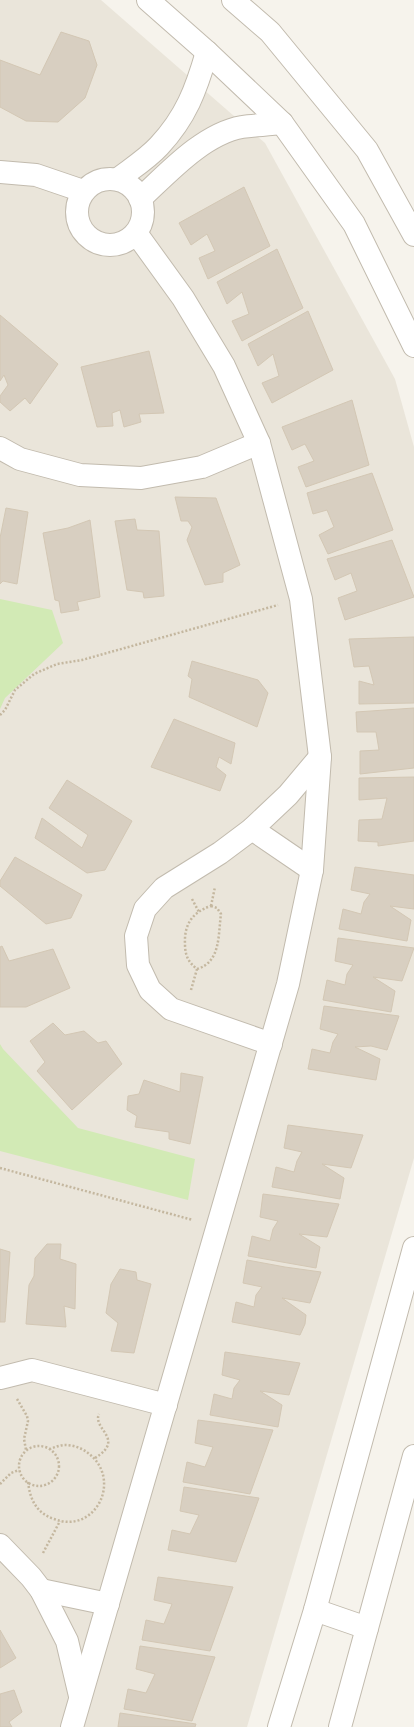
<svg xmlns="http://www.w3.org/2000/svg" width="414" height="1727" font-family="'Golos Text',sans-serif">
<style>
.residential{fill:#eae5da}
.green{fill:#d2eab5}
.building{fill:#d8cfc1;stroke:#d3c7b4}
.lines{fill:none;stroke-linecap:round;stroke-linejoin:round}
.minor-casing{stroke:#c2bbae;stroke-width:24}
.path{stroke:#c4b79f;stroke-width:2.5;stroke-dasharray:2 2;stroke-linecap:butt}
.minor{stroke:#fff;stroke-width:22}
</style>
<rect width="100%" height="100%" fill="#f6f3ec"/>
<polygon class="residential" points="0,0 101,0 265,143 395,379 414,447 414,1158 247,1727 0,1727"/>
<g class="green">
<polygon points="0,599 52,610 63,643 5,698 0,709"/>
<polygon points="0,1044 3,1049 78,1128 195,1159 188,1200 0,1151"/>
</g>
<g class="building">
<polygon points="61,32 89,41 97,65 85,98 58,122 26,121 0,107 0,60 40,75"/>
<polygon points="244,187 270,246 208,279 199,258 215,251 207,234 191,245 179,223"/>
<polygon points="277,249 303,308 242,341 232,321 249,314 242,292 227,304 217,282"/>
<polygon points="308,311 333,370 272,403 262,383 279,376 273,354 258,366 248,344"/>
<polygon points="0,315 58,364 30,404 25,398 10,411 0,402 0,396 8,385 4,375 0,381"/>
<polygon points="149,351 164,413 139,414 141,422 124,427 120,410 112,413 113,426 97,427 81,367"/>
<polygon points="352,400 369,465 306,487 298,467 314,461 305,444 292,450 282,427"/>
<polygon points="372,473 393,530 328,554 319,535 334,527 327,510 313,514 307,493"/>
<polygon points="175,497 216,498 240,565 223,573 223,582 205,585 187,540 192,527 188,521 181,521"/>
<polygon points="6,508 28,512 17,584 3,581 0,584 0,538"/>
<polygon points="135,519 137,530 159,531 164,596 144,598 143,592 127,590 115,521"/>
<polygon points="90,520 100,597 77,602 79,610 61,613 59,601 55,600 43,533 68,528"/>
<polygon points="392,540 414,597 345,620 338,598 357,591 351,573 335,580 327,559"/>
<polygon points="414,637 414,703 359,704 359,681 374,685 369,666 354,667 349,639"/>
<polygon points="192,661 258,680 268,693 257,727 189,697 192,679 188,676"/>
<polygon points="414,708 414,768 360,774 360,751 379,750 376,732 357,732 356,712"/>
<polygon points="174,719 235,743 231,764 219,757 216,767 226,775 220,791 151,767"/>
<polygon points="414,777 414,841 378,846 378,842 358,841 359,820 382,819 387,798 359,800 359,778"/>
<polygon points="67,780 132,821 105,870 87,873 35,838 42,818 82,848 88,835 49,808"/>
<polygon points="15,857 82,895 71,918 46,924 0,886 0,881"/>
<polygon points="355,867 414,875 414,909 390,906 411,920 407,941 339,929 343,909 361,914 364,902 370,894 351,890"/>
<polygon points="338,938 414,948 402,981 373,977 395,991 391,1012 323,1000 327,980 345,985 347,974 353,965 335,961"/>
<polygon points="2,946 9,961 53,949 70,988 26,1007 0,1007 0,947"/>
<polygon points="324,1006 399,1016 387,1050 371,1046 355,1047 380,1059 376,1080 308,1069 312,1049 330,1053 333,1042 338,1034 320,1029"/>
<polygon points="53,1023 65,1035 84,1031 98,1043 106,1041 122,1064 72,1110 37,1071 45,1062 30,1041"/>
<polygon points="181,1073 203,1077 190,1144 169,1139 169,1132 135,1127 137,1116 127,1110 128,1096 139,1094 144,1080 180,1092"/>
<polygon points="288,1125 363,1135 351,1168 322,1164 344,1178 340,1199 272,1187 276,1167 294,1172 297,1161 302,1152 284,1148"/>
<polygon points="263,1194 339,1204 327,1237 299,1234 320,1247 316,1268 248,1256 252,1236 270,1241 273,1229 278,1221 260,1217"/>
<polygon points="47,1244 61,1244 60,1259 76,1264 75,1309 64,1306 66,1327 26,1324 29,1285 34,1276 35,1258"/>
<polygon points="0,1249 10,1252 5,1322 0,1322"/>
<polygon points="247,1260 285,1267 321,1272 310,1303 282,1298 306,1315 305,1324 300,1335 232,1322 236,1302 254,1307 256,1295 262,1287 243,1283"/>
<polygon points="120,1269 136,1272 137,1280 151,1284 134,1353 111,1351 118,1323 106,1313 111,1284"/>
<polygon points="225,1352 300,1363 289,1395 260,1391 282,1405 278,1427 210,1415 214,1394 232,1399 234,1388 240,1380 222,1375"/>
<polygon points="198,1420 273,1430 250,1494 183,1482 187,1462 205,1467 213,1447 195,1443"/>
<polygon points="184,1487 259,1498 236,1562 168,1550 172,1530 190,1534 199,1515 180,1511"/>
<polygon points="158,1577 233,1587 210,1651 142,1640 146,1620 164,1624 172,1604 154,1600"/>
<polygon points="0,1630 16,1658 0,1668"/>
<polygon points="140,1646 215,1657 192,1721 124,1709 128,1689 146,1693 155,1674 136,1669"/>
<polygon points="14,1690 22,1712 9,1722 12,1727 0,1727 0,1694"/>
<polygon points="120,1713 196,1724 195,1727 118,1727"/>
</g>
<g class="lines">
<defs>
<g id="minor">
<polyline points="148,0 207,52 282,123 354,224 414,346"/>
<polyline points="233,0 270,32 367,150 414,235"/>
<polyline points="0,172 36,175 83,191"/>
<circle cx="110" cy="212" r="33"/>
<path d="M118,179C131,169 147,159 159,146C186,117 196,90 207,52"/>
<path d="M140,199C168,173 203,134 242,127C255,125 269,125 282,123"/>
<polyline points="0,448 20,459 80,475 141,478 202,467 259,443"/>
<polyline points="252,829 312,870"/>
<polyline points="271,1044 171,1009 150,990 138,965 136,936 145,909 164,888 220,853 252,829 288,795 320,757"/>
<polyline points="0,1378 32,1370 166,1405"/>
<polyline points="0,1545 31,1577 41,1590 67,1641 80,1696"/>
<polyline points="41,1590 108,1604"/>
<polyline points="315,1610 367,1628"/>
<polyline points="72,1727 288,984 312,870 320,757 301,599 259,443 224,366 183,298 136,233"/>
<polyline points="279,1727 315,1610 414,1248"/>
<polyline points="340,1727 414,1456"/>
</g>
</defs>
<use href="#minor" class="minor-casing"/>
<g class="path">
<polyline points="0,715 5,710 15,690 34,674 57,664 82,660 278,605"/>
<polyline points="192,899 199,912"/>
<path d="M211,906L217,908L221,914C218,935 221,962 197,969C188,962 185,955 185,944C184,925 192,912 211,906Z"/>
<polyline points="211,906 215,887"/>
<polyline points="191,990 197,969"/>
<polyline points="0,1168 193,1220"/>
<polyline points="17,1399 27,1416 28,1421 24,1439 26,1450"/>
<circle cx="39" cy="1466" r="20"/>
<path d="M95,1458C126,1439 92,1429 99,1414"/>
<path d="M28,1482C30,1499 36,1513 54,1519C96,1535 123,1479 88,1453C82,1448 73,1445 65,1445C60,1445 55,1447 50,1449"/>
<polyline points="0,1484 11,1473 19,1470"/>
<polyline points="43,1553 60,1521"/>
</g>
<use href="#minor" class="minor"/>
</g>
</svg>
